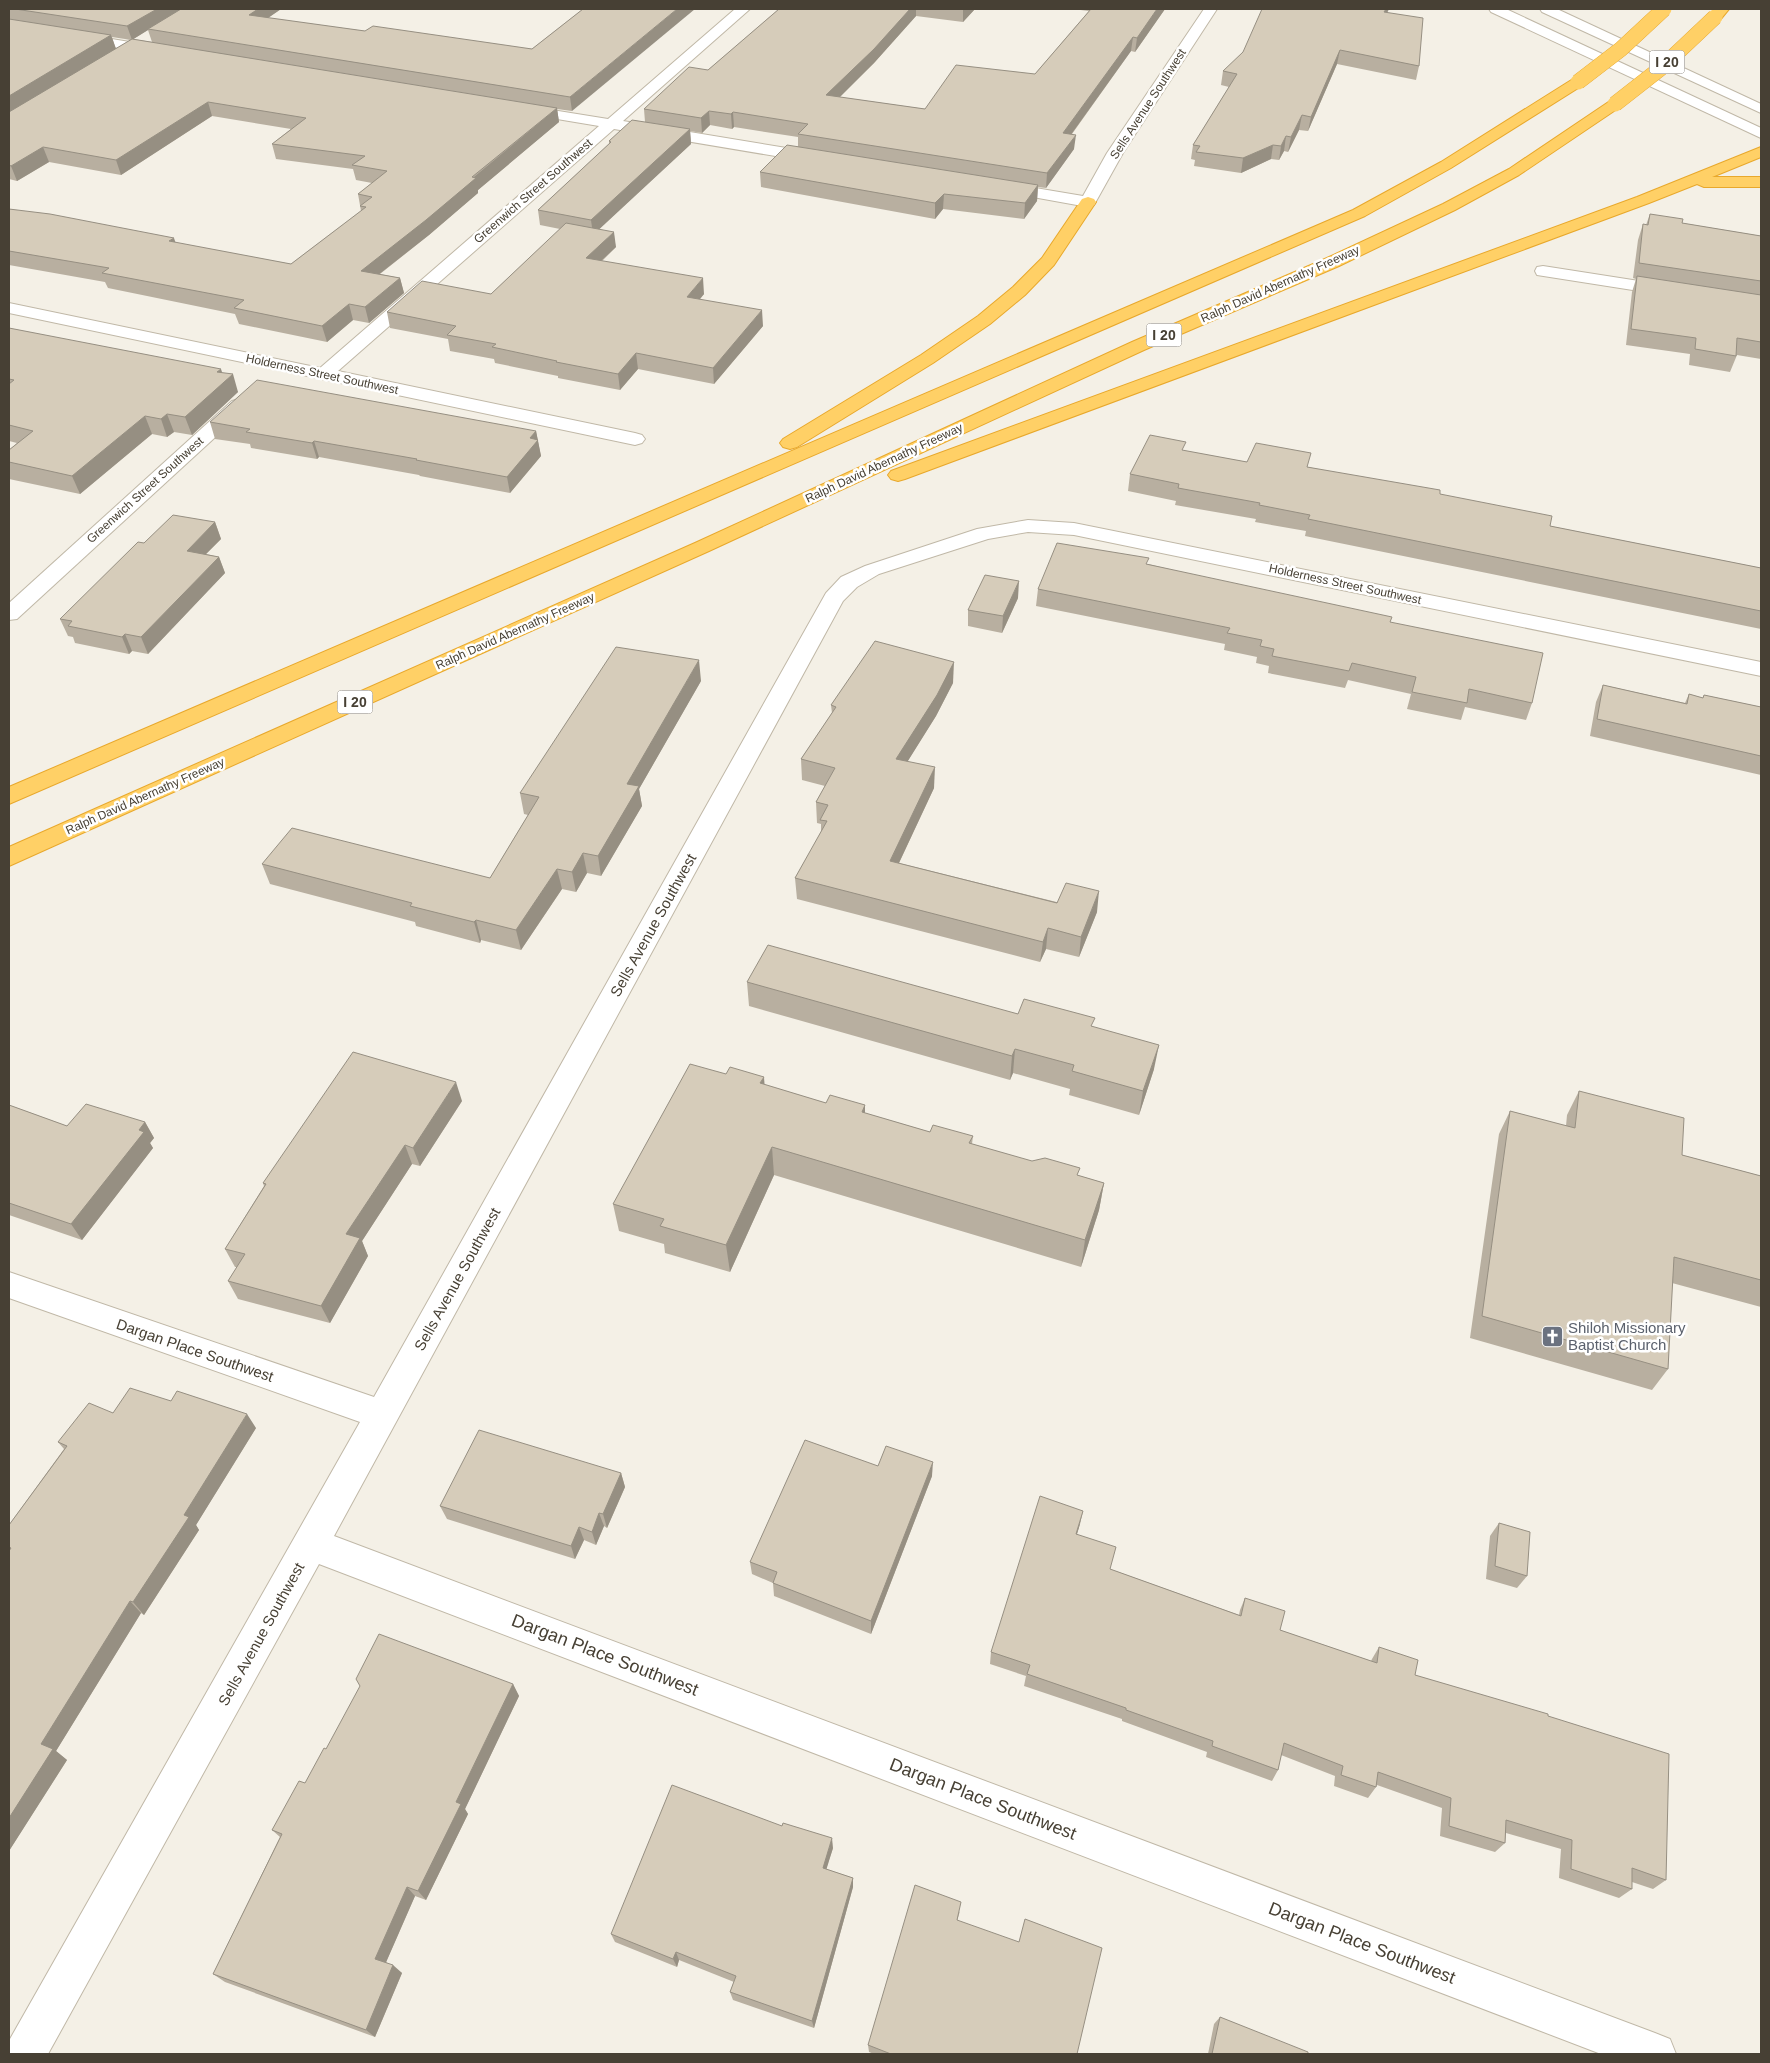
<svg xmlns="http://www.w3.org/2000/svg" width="1770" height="2063" font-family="Helvetica,sans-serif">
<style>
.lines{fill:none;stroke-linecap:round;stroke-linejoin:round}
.minor-casing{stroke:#c0b8a7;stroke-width:2}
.highway-casing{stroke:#e8a82c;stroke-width:2}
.minor{fill:#fff;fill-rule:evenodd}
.highway{fill:#ffd066;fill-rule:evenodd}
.highway-bridge-casing{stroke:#e8a82c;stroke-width:16;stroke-linecap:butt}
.highway-bridge{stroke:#ffd066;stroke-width:15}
.wall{fill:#b8afa0;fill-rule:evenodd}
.shaded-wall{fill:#968f82}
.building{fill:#d6ccba;stroke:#968f82}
.labels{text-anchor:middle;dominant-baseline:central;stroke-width:5;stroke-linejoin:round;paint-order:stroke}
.far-street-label{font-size:12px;fill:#474034;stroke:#fff}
.shield{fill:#fff;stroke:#7e7971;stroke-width:1}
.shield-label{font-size:14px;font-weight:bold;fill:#474034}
.street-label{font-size:15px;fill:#474034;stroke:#fff}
.worship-label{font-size:15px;fill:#5b616d;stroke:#fff;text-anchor:start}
.near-street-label{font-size:18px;fill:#474034;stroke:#fff}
</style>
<rect width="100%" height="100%" fill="#f4f0e6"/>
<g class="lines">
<defs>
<g id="minor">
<polygon points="735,9 750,9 623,121 817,153 822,155 825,158 822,161 817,163 614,129 338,371 635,433 642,435 645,439 642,443 635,445 9,313 9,303 320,368 599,126 521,113 516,112 514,109 516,106 521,105 608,119"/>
<polygon points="1204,9 1217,9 1123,153 1094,205 1088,207 994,190 992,187 994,184 1000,182 1083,196 1107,153"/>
<polygon points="1489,9 1506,9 1761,128 1761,138 1491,12"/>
<polygon points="1540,9 1557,9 1761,104 1761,113 1542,12"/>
<polygon points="9,22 160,47 167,51 160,55 9,30"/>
<polygon points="1543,266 1671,286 1677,287 1680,291 1677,295 1671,296 1537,275 1535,271 1537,267"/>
<polygon points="239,399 246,401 248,405 246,409 17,619 9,620 9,603 232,401"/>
<polygon points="1028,520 1074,523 1761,662 1761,676 1074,535 1028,532 988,539 879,574 857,587 843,601 334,1536 1655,2033 1670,2039 1676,2054 1601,2054 319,1564 48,2054 9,2054 10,2039 360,1422 9,1298 9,1272 374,1397 826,593 841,577 865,566 977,529"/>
</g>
<g id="highway">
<polygon points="1715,9 1729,9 1720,20 1715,21 1708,17"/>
<polygon points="1578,78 1583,79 1585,82 1583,85 1451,168 1365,216 9,804 9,787 1353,210 1441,162 1573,79"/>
<polygon points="1615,100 1620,101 1622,104 1620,107 1519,175 1455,210 1339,266 1144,350 709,551 9,866 9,847 695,543 1132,342 1327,258 1443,204 1509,169 1610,101"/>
<polygon points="1761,147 1761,157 1712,177 1761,177 1761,187 1704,187 1697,184 1649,203 905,479 898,481 891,479 888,475 891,471 1637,197"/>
<polygon points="1088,197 1094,199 1096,202 1054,265 1025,295 990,324 933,363 797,447 790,449 783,447 780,443 783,439 921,355 978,316 1013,287 1042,258 1082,199"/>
</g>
</defs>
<use href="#minor" class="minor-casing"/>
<use href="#highway" class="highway-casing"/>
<use href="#minor" class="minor"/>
<use href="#highway" class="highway"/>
<defs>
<g id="highway-bridge">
<polyline points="1578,82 1621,49 1664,9"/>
<polyline points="1615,104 1661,68 1715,17"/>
</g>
</defs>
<use href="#highway-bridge" class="highway-bridge-casing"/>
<use href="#highway-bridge" class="highway-bridge"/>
</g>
<g class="wall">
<path d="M9,9H281L268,18L365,31L532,49L583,9L572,111L557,109L559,122L478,190V193L429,235L380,274L400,278L404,293L369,323L353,320L327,342L239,324L235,314L108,288L105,282L9,265V209L176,243L291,264L361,211L358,194L372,183L356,180L353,169L276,159L272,144L291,129L212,116L121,175L49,162L17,181L9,179ZM148,30L152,42L133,39ZM112,37L125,39L130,40L116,49Z"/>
<polygon points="779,9 975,9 963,22 916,16 874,63 839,97 925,109 1035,74 1089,11 1072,9 1165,9 1135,52 1131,51 1072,134 1074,149 1046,188 1038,187 1037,201 1024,219 943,209 935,219 761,187 760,172 798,146 798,137 734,127 732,129 710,125 702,133 690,131 691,144 599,229 616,247 602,261 704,294 700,299 763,326 714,384 638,369 620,390 558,378 558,376 495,363 494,359 450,351 448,339 390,328 387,312 491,294 560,229 540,225 538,210 609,144 609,141 645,122 644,109 708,70"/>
<polygon points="1387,13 1419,66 1416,80 1337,64 1308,131 1299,130 1288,152 1284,151 1279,160 1271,159 1241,173 1194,166 1195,160 1191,159 1193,145 1229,87 1221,85 1223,71"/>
<polygon points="1650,214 1682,223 1761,236 1761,359 1737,355 1730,372 1689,365 1690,354 1626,345 1632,292 1636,279 1633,278 1638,240 1643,224 1646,225"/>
<polygon points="9,328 222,373 238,392 192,435 174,432 167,437 152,434 80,494 9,479 9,450 17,443 9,441"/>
<polygon points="210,422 536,431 541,456 510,493 420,476 419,475 319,457 317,459 251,448 250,444 215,439"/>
<polygon points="1185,451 1247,462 1308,467 1440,494 1550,526 1761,568 1761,629 1305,536 1306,531 1255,522 1256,519 1175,505 1176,501 1128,491 1130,474"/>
<polygon points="215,522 221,539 206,554 219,557 225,573 148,654 132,651 129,654 75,643 73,637 68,636 60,619 144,543"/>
<polygon points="1148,564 1390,622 1532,703 1526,720 1465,707 1461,720 1407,709 1411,694 1348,680 1345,688 1268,673 1269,666 1256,663 1257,657 1224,650 1225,644 1036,606 1038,589"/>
<polygon points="1018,598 1002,633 968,626 968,610"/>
<polygon points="701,681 639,789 642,806 601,876 587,873 576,892 562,889 521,950 481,940 480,943 416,926 415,922 270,884 262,864 490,878 528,815 524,814 520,793"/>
<polygon points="953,683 936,716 907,762 934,788 899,863 1097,912 1079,957 1046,949 1040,962 797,899 795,878 821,833 821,824 817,823 816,802 825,786 802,780 801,759 832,713 831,705"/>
<polygon points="1603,685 1685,703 1689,694 1703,698 1704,695 1761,707 1761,775 1590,736 1596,702"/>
<polygon points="747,982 1018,1014 1093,1027 1154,1069 1139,1115 1069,1095 1070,1089 1013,1073 1010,1080 749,1006"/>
<polygon points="764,1085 826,1103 865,1105 865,1113 930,1132 973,1136 972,1144 1104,1183 1099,1210 1081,1267 774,1175 730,1272 665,1253 664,1244 619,1231 613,1204"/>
<polygon points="1579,1091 1682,1155 1761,1176 1761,1307 1672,1283 1668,1369 1652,1390 1470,1338 1499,1134 1510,1111 1566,1126 1567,1115"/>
<polygon points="462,1101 420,1166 412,1164 362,1241 368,1256 330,1323 238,1299 228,1281 237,1267 235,1267 225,1249 264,1186 263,1183"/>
<polygon points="9,1105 67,1126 145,1122 154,1138 150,1143 153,1148 82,1240 9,1215"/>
<polygon points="113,1413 256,1428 196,1525 199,1530 144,1615 141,1613 56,1751 67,1760 9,1851 9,1525 64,1449 58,1442"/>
<polygon points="878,1466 932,1476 871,1634 774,1596 773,1583 752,1574 750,1562"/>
<polygon points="621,1473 625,1487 607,1528 604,1526 596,1545 584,1540 575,1559 447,1519 440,1506"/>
<polygon points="1499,1523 1527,1576 1517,1588 1486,1579 1490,1536"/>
<polygon points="1080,1524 1077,1534 1110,1569 1239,1615 1240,1610 1245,1598 1280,1630 1371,1661 1372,1659 1379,1647 1415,1675 1548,1716 1666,1880 1653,1889 1632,1882 1632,1889 1619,1898 1559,1878 1561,1849 1506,1833 1505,1843 1495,1852 1440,1836 1442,1808 1377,1785 1376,1787 1368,1798 1334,1786 1335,1776 1281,1755 1278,1770 1272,1781 1206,1757 1207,1752 1122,1721 1122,1719 1024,1686 1026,1676 990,1664 991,1652"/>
<polygon points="513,1684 519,1696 465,1809 468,1814 426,1900 415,1896 386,1962 402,1973 375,2037 225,1982 213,1974 280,1837 272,1830 305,1783"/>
<polygon points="833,1848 826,1869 853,1878 853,1887 814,2028 733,2000 730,1992 734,1982 679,1960 677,1967 615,1942 611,1934"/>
<polygon points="960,1911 957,1921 1077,2054 874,2054 869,2052 868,2045"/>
<polygon points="1220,2017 1308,2054 1208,2054 1214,2024"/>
</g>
<g class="shaded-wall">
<polygon points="157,9 184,9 148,29 148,30 132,40 127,26"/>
<polygon points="258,9 281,9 252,29 249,15"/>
<polygon points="677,9 695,9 572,111 570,97"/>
<polygon points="910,9 916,9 916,16 874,63 827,110 826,95"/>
<polygon points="963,9 975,9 963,22"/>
<polygon points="1157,9 1165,9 1135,52 1137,38"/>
<polygon points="1386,9 1389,9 1381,26 1384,12"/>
<polygon points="111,35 116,49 9,114 9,96"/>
<polygon points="1133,37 1131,51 1062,147 1063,133"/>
<polygon points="1340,50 1337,64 1308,131 1311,117"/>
<polygon points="208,102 212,116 121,175 116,160"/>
<polygon points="557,108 559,122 478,190 478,193 429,235 364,286 361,271"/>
<polygon points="709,111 710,125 702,133 701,118"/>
<polygon points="733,112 734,127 732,129 731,114"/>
<polygon points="1302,115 1299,130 1288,152 1291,137"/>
<polygon points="690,129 691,144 593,235 591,220"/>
<polygon points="1076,135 1074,149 1046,188 1047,173"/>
<polygon points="1286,136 1284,151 1279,160 1281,146"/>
<polygon points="1273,145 1271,159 1241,173 1243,158"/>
<polygon points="43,147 49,162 17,181 11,166"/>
<polygon points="1038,185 1037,201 1024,219 1025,203"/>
<polygon points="944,194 943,209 935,219 935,203"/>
<polygon points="614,232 616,247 588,273 586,258"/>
<polygon points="174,238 179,253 169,241"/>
<polygon points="400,278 404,293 369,323 365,307"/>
<polygon points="703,278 704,294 689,312 687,297"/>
<polygon points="349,304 353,320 327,342 322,326"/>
<polygon points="762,310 763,326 714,384 713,368"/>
<polygon points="636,353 638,369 620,390 618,374"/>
<polygon points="221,369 225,381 233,374 238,392 192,435 185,417 217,372"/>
<polygon points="167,414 174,432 167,437 161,419"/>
<polygon points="145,416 152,434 80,494 72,476"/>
<polygon points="536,431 541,456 510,493 507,477 530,438"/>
<polygon points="314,441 319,457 317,459 312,443"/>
<polygon points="215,522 221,539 193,567 187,551"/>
<polygon points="219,557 225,573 148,654 141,637"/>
<polygon points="1019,581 1018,598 1002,633 1003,616"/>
<polygon points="125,634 132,651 129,654 122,637"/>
<polygon points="699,660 701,681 639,789 642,806 601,876 598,856 627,784"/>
<polygon points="954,662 953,683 936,716 896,780 896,759"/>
<polygon points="935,767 934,788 890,882 890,861"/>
<polygon points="583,853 587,873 576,892 572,872"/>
<polygon points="557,869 562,889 521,950 516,930"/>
<polygon points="1099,891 1097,912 1079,957 1081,937"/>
<polygon points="476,920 481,940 480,943 474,922"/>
<polygon points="1048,928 1046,949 1040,962 1043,942"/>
<polygon points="1159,1045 1154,1069 1139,1115 1143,1091"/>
<polygon points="1015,1049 1013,1073 1010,1080 1012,1056"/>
<polygon points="764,1077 766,1105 760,1083"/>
<polygon points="456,1082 462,1101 420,1166 413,1148"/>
<polygon points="865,1105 865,1133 862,1112"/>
<polygon points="145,1122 154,1138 150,1143 153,1148 82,1240 71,1224"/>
<polygon points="405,1145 412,1164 362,1241 368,1256 330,1323 321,1306 346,1234"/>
<polygon points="772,1147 774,1175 730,1272 726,1245"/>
<polygon points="1104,1183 1099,1210 1081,1267 1085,1240"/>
<polygon points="247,1414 256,1428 196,1525 199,1530 144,1615 133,1602 184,1515"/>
<polygon points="933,1462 932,1476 871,1634 871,1621"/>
<polygon points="621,1473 625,1487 607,1528 603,1514"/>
<polygon points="1083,1511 1080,1524 1073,1547 1076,1534"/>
<polygon points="599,1513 604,1526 596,1545 592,1532"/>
<polygon points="579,1527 584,1540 575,1559 571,1546"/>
<polygon points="130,1601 141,1613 56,1751 67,1760 9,1851 9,1818 41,1744"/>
<polygon points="513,1684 519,1696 465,1809 468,1814 426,1900 418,1891 456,1802"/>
<polygon points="832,1838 833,1848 824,1877 823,1868"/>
<polygon points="853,1878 853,1887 814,2028 812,2021"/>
<polygon points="407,1887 415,1896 384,1967 375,1959"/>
<polygon points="676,1952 679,1960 677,1967 673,1959"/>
<polygon points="393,1965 402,1973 375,2037 366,2030"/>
</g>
<g class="building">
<polygon points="15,9 157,9 127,26"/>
<polygon points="181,9 258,9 249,15 365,31 373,26 532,49 583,9 677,9 570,97 148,29"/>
<polygon points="779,9 910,9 874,49 826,95 925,109 956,65 1035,74 1091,9 1157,9 1137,38 1133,37 1063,133 1076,135 1047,173 798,134 808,124 733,112 731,114 709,111 701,118 644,109 689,67 708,70"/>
<polygon points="1262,9 1386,9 1384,12 1423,18 1419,66 1340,50 1311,117 1302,115 1291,137 1286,136 1281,146 1273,145 1243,158 1196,152 1200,146 1193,145 1237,74 1223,71 1243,52"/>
<polygon points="9,19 111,35 9,96"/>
<polygon points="132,39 557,108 472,177 476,178 426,220 361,271 400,278 365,307 349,304 322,326 234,308 244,300 102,273 109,268 9,251 9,209 50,214 174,238 169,241 291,264 366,207 360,206 372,197 358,194 387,171 352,165 365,156 272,144 306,118 208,102 116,160 43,147 11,166 9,165 9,112"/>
<polygon points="632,120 690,129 591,220 538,210 611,142 609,141"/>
<polygon points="787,145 1038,185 1025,203 944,194 935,203 760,172"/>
<polygon points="1650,214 1683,219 1682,223 1761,236 1761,281 1639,263 1643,224 1648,225"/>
<polygon points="566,223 614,232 586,258 703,278 687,297 762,310 713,368 636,353 618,374 556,362 557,361 492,347 496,344 447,335 456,326 387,312 422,281 491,294"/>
<polygon points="1637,276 1761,295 1761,342 1737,338 1736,356 1695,349 1696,338 1631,329"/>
<polygon points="9,328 221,369 217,372 233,374 185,417 167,414 161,419 145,416 72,476 9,462 9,450 33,431 9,425 9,384 14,380 9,379"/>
<polygon points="257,380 536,431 530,438 538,440 507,477 416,460 417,459 314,441 312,443 246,432 250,429 210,422"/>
<polygon points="1150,435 1186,442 1182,450 1247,462 1256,443 1311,453 1307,467 1440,490 1440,494 1552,516 1550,526 1761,568 1761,611 1308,519 1310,515 1259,505 1260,503 1178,488 1179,484 1130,474"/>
<polygon points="173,515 215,522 187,551 219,557 141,637 125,634 122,637 68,626 72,621 60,619 138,542 144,543"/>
<polygon points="1057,543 1149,558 1146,564 1392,617 1390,622 1543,653 1532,703 1469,689 1467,703 1412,692 1416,677 1352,663 1349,671 1272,656 1274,649 1260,646 1262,640 1227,633 1230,628 1038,589"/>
<polygon points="985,575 1019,581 1003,616 968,610"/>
<polygon points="875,641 954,662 937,695 896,759 935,767 890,861 1057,903 1066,883 1099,891 1081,937 1048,928 1043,942 795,878 827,821 820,820 828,805 816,802 835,768 801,759 836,707 831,705"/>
<polygon points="616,647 699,660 627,784 639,786 598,856 583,853 572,872 557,869 516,930 476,920 474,922 410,906 412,903 262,864 292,828 490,878 539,797 520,793"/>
<polygon points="1603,685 1687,704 1689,694 1703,698 1704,695 1761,707 1761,756 1597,719"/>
<polygon points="768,945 1018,1014 1024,999 1095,1018 1091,1026 1159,1045 1143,1091 1072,1071 1074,1065 1015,1049 1012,1056 747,982"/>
<polygon points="353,1052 456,1082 413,1148 405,1145 346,1234 360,1238 321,1306 228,1281 245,1254 225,1249 266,1184 263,1183"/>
<polygon points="690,1064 726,1074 730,1067 764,1077 760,1083 826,1103 830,1095 865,1105 862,1112 930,1132 933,1125 973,1136 969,1143 1032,1161 1045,1158 1080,1168 1077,1175 1104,1183 1085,1240 772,1147 726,1245 660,1226 664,1219 613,1204"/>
<polygon points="1579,1091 1684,1118 1682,1155 1761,1176 1761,1280 1674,1257 1668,1369 1482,1316 1510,1111 1575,1128"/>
<polygon points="86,1104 145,1122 139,1130 144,1132 71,1224 9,1203 9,1105 67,1126"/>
<polygon points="130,1388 171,1401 177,1391 247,1414 184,1515 189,1517 133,1602 130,1601 41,1744 53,1749 9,1818 9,1551 11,1548 9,1547 9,1525 67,1446 58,1442 89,1403 113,1413"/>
<polygon points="479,1430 621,1473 603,1514 599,1513 592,1532 579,1527 571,1546 440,1506"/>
<polygon points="805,1440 878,1466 886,1446 933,1462 871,1621 773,1583 777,1572 750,1562"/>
<polygon points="1040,1496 1083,1511 1076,1534 1116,1547 1110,1569 1241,1616 1245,1598 1285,1611 1280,1630 1377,1663 1379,1647 1418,1660 1415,1675 1548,1714 1548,1716 1669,1754 1666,1880 1632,1868 1632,1889 1571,1869 1572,1840 1506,1820 1505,1843 1449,1826 1451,1798 1378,1772 1376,1787 1341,1775 1343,1766 1284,1743 1278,1770 1212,1746 1213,1741 1126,1710 1126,1708 1027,1674 1030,1665 991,1652"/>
<polygon points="1499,1523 1530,1532 1527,1576 1495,1566"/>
<polygon points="379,1634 513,1684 456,1802 461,1804 418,1891 407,1887 375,1959 393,1965 366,2030 213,1974 282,1834 272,1830 299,1781 305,1783 324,1748 326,1749 360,1686 356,1679"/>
<polygon points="672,1785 782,1826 783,1823 832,1838 823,1868 853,1878 812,2021 730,1992 736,1976 676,1952 673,1959 611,1934"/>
<polygon points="915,1885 961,1902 957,1920 1019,1942 1025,1919 1102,1948 1077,2054 891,2054 868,2045"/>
<polygon points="1220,2017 1308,2052 1308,2054 1212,2054"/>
</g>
<defs>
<symbol id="church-square" viewBox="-11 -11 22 22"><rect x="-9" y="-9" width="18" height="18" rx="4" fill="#6b7280" stroke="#fff"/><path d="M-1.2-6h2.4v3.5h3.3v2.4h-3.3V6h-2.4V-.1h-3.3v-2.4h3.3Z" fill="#fff"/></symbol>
</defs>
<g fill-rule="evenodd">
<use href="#church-square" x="1540" y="1324" width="25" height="25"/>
</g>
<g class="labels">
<g class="far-street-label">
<text transform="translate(1148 104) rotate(-57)">Sells Avenue Southwest</text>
<text transform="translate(533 191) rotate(-41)">Greenwich Street Southwest</text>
<text transform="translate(1280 284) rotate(-24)">Ralph David Abernathy Freeway</text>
<text transform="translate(322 374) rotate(12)">Holderness Street Southwest</text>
<text transform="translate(884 463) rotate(-25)">Ralph David Abernathy Freeway</text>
<text transform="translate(145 490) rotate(-42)">Greenwich Street Southwest</text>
<text transform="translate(1345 584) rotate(12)">Holderness Street Southwest</text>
<text transform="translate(515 631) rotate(-24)">Ralph David Abernathy Freeway</text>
<text transform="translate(145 796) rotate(-24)">Ralph David Abernathy Freeway</text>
</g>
<g class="shield">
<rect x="1649.5" y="50.5" width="35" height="23" rx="4"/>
<rect x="1146.5" y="323.5" width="35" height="23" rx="4"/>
<rect x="337.5" y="690.5" width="35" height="23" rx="4"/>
</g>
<g class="shield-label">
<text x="1667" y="62">I 20</text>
<text x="1164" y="335">I 20</text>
<text x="355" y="702">I 20</text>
</g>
<g class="street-label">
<text transform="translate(653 925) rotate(-61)">Sells Avenue Southwest</text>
<text transform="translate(457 1279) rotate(-61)">Sells Avenue Southwest</text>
<text transform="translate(195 1350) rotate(19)">Dargan Place Southwest</text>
<text transform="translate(261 1634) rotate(-61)">Sells Avenue Southwest</text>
</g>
<g class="worship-label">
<text x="1568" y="1327">Shiloh Missionary<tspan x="1568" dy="17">Baptist Church</tspan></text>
</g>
<g class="near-street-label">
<text transform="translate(605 1655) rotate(21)">Dargan Place Southwest</text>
<text transform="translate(983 1799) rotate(21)">Dargan Place Southwest</text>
<text transform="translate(1362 1943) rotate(21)">Dargan Place Southwest</text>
</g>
</g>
<rect width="1770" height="2063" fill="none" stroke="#474034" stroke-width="20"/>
</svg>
